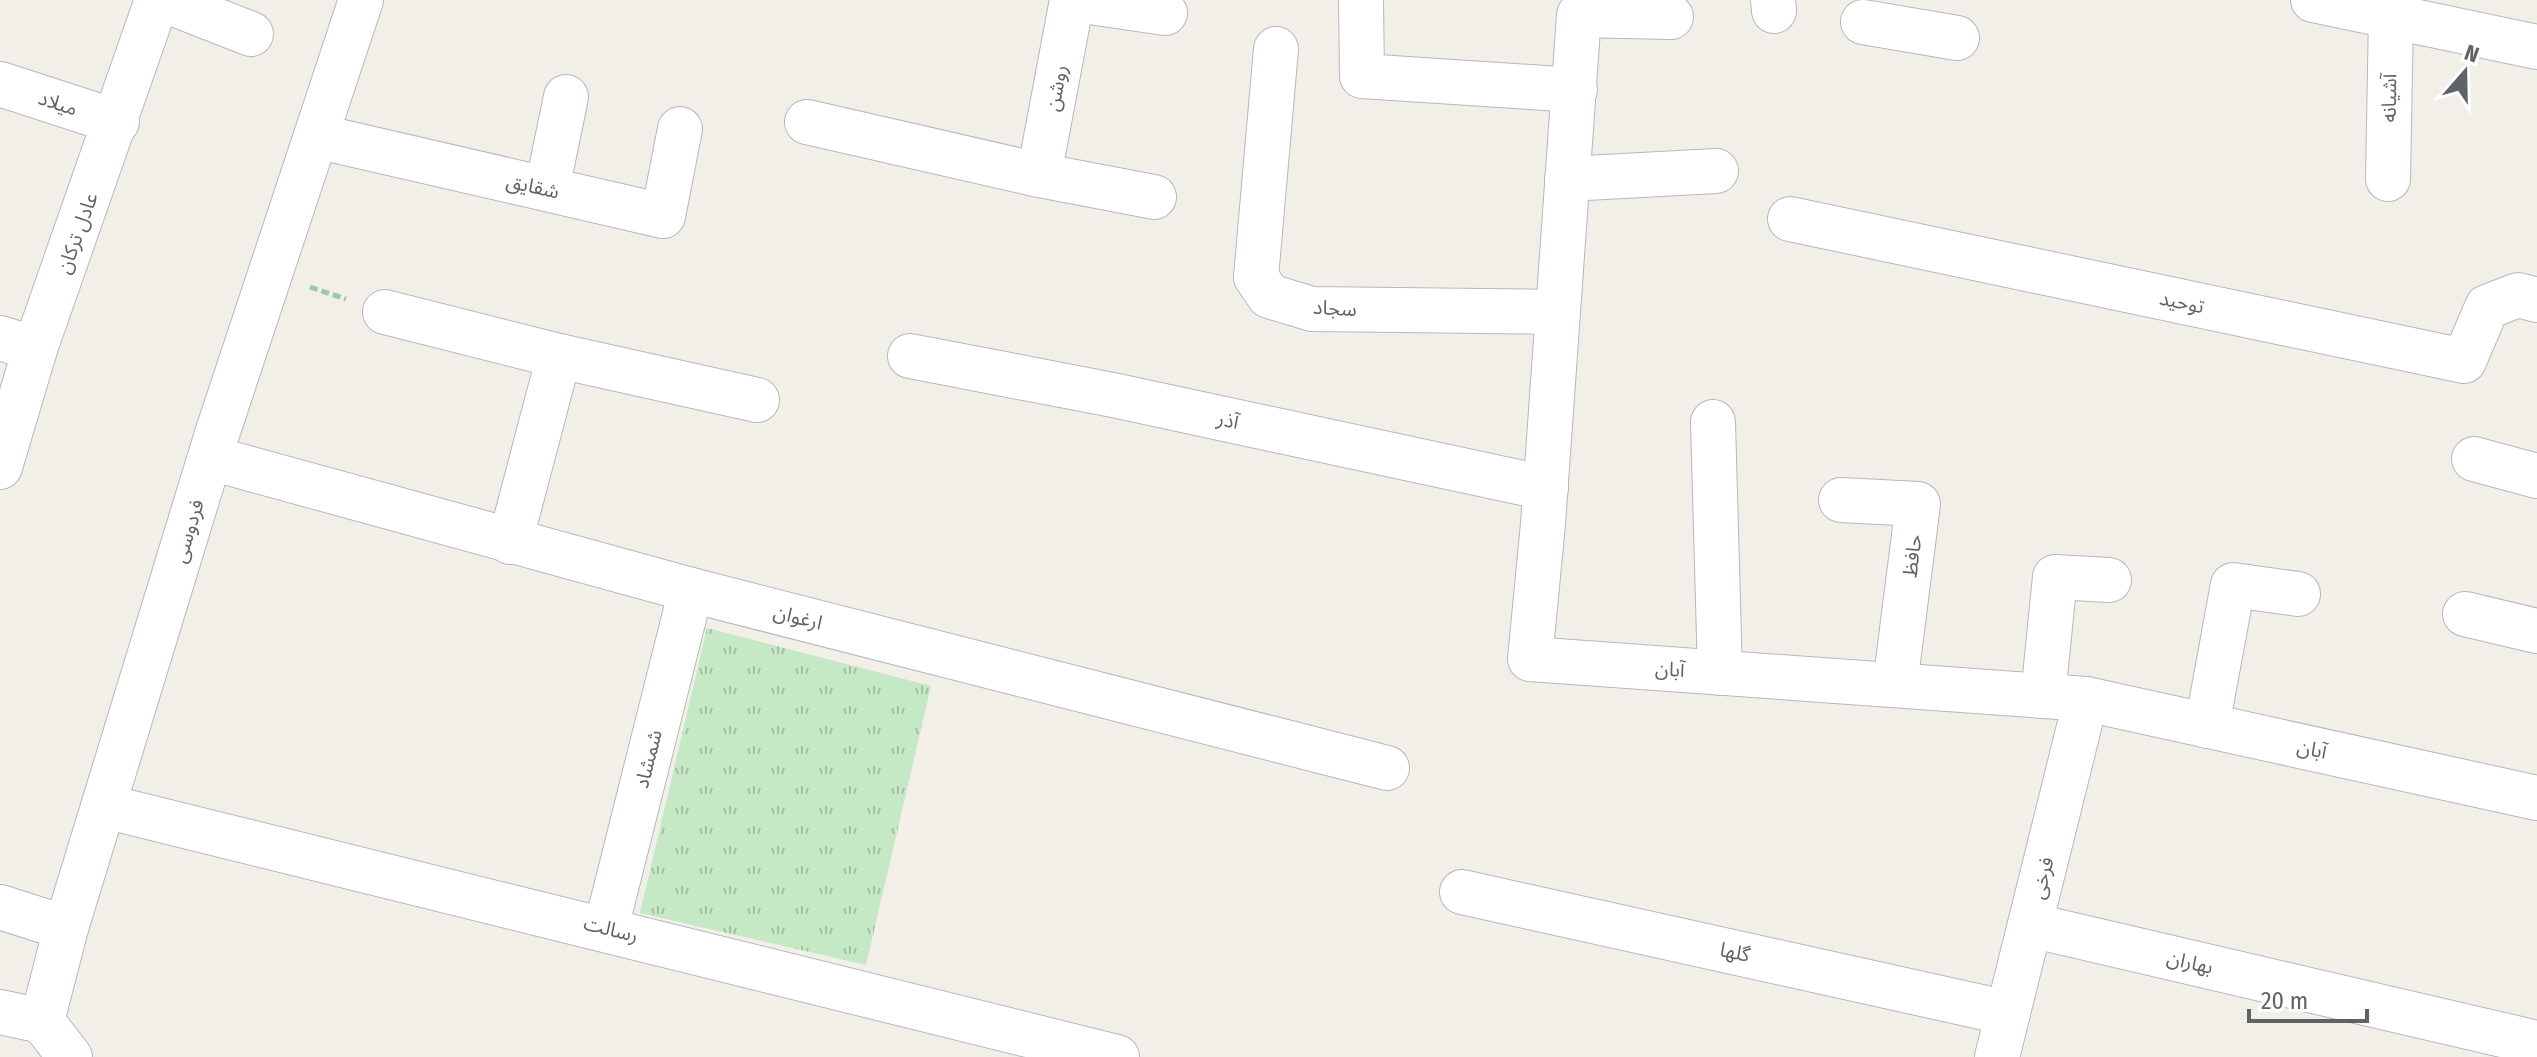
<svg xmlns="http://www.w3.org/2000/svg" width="2537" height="1057" font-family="'Fira Sans Condensed','Noto Sans Arabic',sans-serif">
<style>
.park{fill:url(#park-tufts)}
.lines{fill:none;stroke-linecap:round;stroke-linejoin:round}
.minor-casing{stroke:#b5b8bc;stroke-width:46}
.tertiary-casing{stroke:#b5b8bc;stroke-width:46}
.path{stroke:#9cc7a9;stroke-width:5;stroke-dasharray:8 4;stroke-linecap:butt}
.minor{stroke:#fff;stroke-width:44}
.tertiary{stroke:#fff;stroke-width:44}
.labels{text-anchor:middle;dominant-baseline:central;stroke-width:8;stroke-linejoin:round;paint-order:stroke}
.street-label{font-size:20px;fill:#5f6368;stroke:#fff}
</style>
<defs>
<pattern id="park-tufts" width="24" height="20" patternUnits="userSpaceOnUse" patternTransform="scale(2)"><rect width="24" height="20" fill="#c5e8c5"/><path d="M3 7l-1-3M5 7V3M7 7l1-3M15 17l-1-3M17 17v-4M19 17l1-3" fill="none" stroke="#a3c0a4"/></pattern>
</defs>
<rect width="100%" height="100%" fill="#f1efe8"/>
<polygon class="park" points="707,628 931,686 866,965 640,913"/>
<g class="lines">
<defs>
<g id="minor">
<polyline points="164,0 251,34"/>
<polyline points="1076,0 1165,13"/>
<polyline points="1361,0 1362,76 1575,90"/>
<polyline points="1773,0 1774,11"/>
<polyline points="2313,0 2537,47"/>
<polyline points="1671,17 1579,15 1543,524 1530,659 2086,699 2537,798"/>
<polyline points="1863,22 1957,38"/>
<polyline points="1276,49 1256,277 1269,296 1312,309 1558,312"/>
<polyline points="0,84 117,122"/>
<polyline points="807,122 1039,175 1154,197"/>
<polyline points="316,136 663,216 680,129"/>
<polyline points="1039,175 1072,0"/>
<polyline points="1567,179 1716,171"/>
<polyline points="2388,179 2391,16"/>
<polyline points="547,189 566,97"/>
<polyline points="1790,219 2464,361 2487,307 2518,295 2537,300"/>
<polyline points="385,312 559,356 757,400"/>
<polyline points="0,338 35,349"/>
<polyline points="910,356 1113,395 1546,488"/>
<polyline points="1713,422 1720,673"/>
<polyline points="211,458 691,590 1387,768"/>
<polyline points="2474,459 2537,476"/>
<polyline points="0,467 35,349 157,0"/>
<polyline points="1841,500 1918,504 1895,685"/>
<polyline points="510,542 559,356"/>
<polyline points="2465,614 2537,631"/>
<polyline points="2043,696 2055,577 2109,580"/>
<polyline points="2207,726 2233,585 2298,594"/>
<polyline points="104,806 1117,1057"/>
<polyline points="1462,892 2008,1013"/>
<polyline points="0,907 66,928"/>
<polyline points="2030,925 2537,1043"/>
<polyline points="606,928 691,590"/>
<polyline points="1997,1057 2086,699"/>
</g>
<g id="tertiary">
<polyline points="0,1012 42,1021"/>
<polyline points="70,1057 42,1021 66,928 217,434 361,0"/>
</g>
</defs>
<use href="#minor" class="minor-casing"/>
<use href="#tertiary" class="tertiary-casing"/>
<polyline class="path" points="310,287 346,299"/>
<use href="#minor" class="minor"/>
<use href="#tertiary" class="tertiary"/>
</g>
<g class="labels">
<g class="street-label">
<text transform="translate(1056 88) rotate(-80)">روشن</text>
<text transform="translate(2389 98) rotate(-89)">آشیانه</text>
<text transform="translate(58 103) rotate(18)">میلاد</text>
<text transform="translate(533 186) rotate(13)">شقایق</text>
<text transform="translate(77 233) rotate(-70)">عادل ترکان</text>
<text transform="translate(2182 302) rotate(12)">توحید</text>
<text transform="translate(1335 308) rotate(3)">سجاد</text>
<text transform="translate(1228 420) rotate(12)">آذر</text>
<text transform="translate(188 531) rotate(-73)">فردوسی</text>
<text transform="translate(1912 556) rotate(-83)">حافظ</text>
<text transform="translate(798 617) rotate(14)">ارغوان</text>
<text transform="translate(1670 669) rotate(4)">آبان</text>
<text transform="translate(2312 749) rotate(12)">آبان</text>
<text transform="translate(648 759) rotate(-76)">شمشاد</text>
<text transform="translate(2042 878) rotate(-76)">فرخی</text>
<text transform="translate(611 929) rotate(14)">رسالت</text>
<text transform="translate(1735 952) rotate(12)">گلها</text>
<text transform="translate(2190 962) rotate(13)">بهاران</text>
</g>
</g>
<g transform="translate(2465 72) rotate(20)" stroke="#ffffff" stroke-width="6" paint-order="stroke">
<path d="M0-6L14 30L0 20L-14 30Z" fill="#5f6368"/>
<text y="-12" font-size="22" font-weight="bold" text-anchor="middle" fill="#5f6368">N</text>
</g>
<path d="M2249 1009v12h118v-12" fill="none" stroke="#5f6368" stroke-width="4"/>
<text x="2261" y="1009" font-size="24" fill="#5f6368" stroke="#ffffff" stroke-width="6" paint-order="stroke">20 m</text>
</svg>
